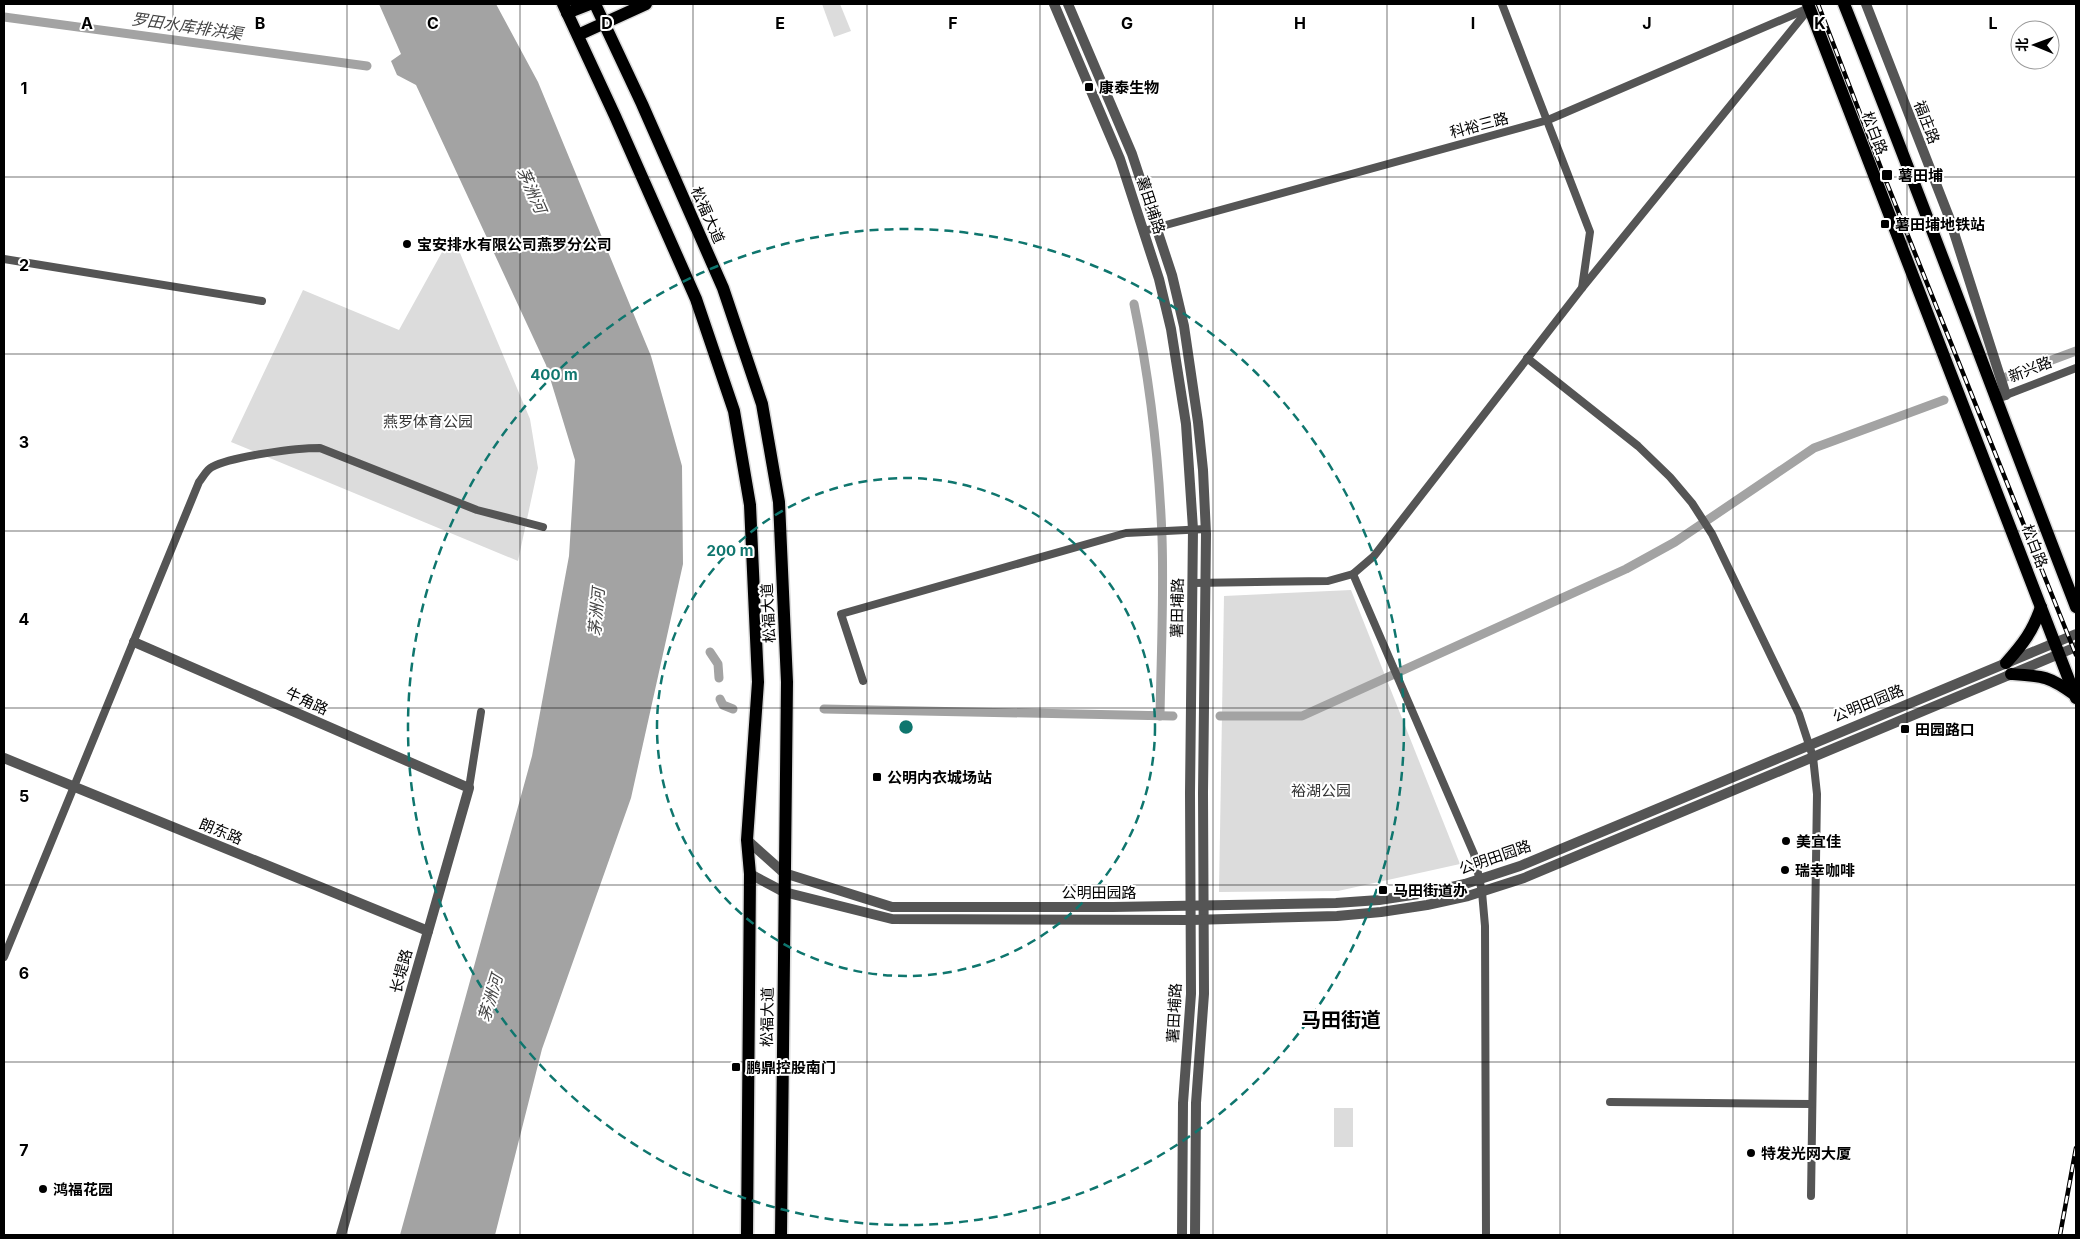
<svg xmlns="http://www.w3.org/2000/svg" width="2080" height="1239" font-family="Inter,'Noto Sans SC',sans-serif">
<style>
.green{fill:#dcdcdc}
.water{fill:#a3a3a3}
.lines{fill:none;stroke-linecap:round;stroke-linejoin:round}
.canal{stroke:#a3a3a3;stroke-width:9}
.primary-casing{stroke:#dbdbdb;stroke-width:15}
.trunk-casing{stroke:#dbdbdb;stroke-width:15}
.minor{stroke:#555;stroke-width:8}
.tertiary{stroke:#555;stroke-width:10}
.primary{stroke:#000;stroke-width:12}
.trunk{stroke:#000;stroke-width:12}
.rail-casing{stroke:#000;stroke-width:4.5}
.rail{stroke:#fff;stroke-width:2.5;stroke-dasharray:8;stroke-linecap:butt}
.grid{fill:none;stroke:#000;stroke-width:1;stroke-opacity:0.55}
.ring{fill:none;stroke:#0f766e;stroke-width:2.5;stroke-dasharray:9 6}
.poi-dot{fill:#000;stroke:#fff;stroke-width:2}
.labels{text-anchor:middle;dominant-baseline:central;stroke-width:4;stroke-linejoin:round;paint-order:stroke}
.poi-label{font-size:15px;font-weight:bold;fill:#000;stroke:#fff;text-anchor:start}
.street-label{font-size:15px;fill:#000;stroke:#fff}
.park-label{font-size:15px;fill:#333;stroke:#fff}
.water-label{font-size:16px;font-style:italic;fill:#444;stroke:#fff}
.district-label{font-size:20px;font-weight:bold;fill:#000;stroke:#fff}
.grid-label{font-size:16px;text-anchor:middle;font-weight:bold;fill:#000;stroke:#fff;stroke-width:4;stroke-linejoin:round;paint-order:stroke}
.centre{fill:#0f766e;stroke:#fff;stroke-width:2.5}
.ring-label{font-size:15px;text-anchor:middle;font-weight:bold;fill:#0f766e;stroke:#fff;stroke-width:4;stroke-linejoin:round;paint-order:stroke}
</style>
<rect width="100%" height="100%" fill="#fff"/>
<g class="green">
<polygon points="822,4 840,4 851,31 834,37"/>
<polygon points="452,234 530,419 538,468 518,561 231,442 303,290 399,330"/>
<polygon points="1351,590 1460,864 1338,891 1219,892 1224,596"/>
<rect x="1334" y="1108" width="19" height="39"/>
</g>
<polygon class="water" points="379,4 496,4 538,82 651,356 682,466 683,564 631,798 542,1049 495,1235 400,1235 532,756 569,556 575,460 546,365 416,85 397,75 391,61 401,54"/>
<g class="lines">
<g class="canal">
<polyline points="4,17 367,66"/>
<path d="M1134,304C1150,381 1159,459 1162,537C1164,596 1161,656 1160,716"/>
<polyline points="2006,377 2076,351"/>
<polyline points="710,652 718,664 719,678"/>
<polyline points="720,699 723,705 733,709"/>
<polyline points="824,709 1173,716"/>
<polyline points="1220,716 1302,716 1626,569 1675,542 1814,448 1944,400"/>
</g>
<defs>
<g id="primary">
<polyline points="563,4 615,116 696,299 734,411 750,505 758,682 747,840 750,874 747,1235"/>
<polyline points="595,4 642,104 723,288 762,404 779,502 787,682 781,1235"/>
<polyline points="567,13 590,4"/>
<polyline points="578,35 646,4"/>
</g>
<g id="trunk">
<polyline points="1808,4 2076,698"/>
<path d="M1844,4C1924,204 1998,406 2076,607"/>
<path d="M2006,663C2023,644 2033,631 2041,607"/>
<path d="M2011,674C2043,676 2049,676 2075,695"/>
</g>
</defs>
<use href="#primary" class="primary-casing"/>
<use href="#trunk" class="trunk-casing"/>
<g class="minor">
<polyline points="1144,231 1548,120 1809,8"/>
<polyline points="4,259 262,301"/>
<polyline points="1582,288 1808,10"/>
<polyline points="1527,358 1638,446 1670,477 1692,503 1712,534 1799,714 1813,757 1817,794 1811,1196"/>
<polyline points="2006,395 2076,368"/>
<polyline points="1353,574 1474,854 1482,892 1485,926 1486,1235"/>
<polyline points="1193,583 1328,581 1353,574 1374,556 1582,288 1590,232 1502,4"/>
<polyline points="863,681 841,614 1126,533 1206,529"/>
<polyline points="469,788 481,712"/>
<path d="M4,957L199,482C203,477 207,469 212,467C232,456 297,448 320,448L477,510L543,527"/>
<polyline points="1610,1102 1812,1104"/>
</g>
<g class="tertiary">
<polyline points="1054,4 1120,159 1159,279 1171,329 1186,424 1193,529 1190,793 1191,994 1183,1103 1182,1235"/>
<polyline points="1068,4 1132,154 1172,275 1184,326 1198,422 1203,470 1206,534 1203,793 1204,994 1196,1103 1195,1235"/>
<polyline points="1866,4 1949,217 2006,395 1995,398"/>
<polyline points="134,642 469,788 341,1235"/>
<polyline points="4,758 428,931"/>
<polyline points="747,840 784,873 892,907 1113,907 1336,903 1379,900 1425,893 1465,884 1520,866 2076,634"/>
<polyline points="750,874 784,892 892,919 1191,920 1337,916 1381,912 1427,905 1468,896 1524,878 2076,647"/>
</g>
<use href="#primary" class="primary"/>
<use href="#trunk" class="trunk"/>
<defs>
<g id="rail">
<polyline points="1818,4 1884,176 2076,655"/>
<polyline points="2060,1235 2076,1148"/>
</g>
</defs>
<use href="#rail" class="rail-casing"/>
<use href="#rail" class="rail"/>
</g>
<path class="grid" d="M173,4V1235M347,4V1235M520,4V1235M693,4V1235M867,4V1235M1040,4V1235M1213,4V1235M1387,4V1235M1560,4V1235M1733,4V1235M1907,4V1235M4,177H2076M4,354H2076M4,531H2076M4,708H2076M4,885H2076M4,1062H2076"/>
<g class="ring">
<circle cx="906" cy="727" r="249"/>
<circle cx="906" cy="727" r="498"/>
</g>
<g class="poi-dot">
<rect x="1084" y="82" width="10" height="10" rx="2.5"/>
<rect x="1881" y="169" width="12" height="12" rx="2.5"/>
<rect x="1880" y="219" width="10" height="10" rx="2.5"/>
<circle cx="407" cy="244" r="5"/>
<rect x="1900" y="724" width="10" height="10" rx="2.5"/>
<rect x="872" y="772" width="10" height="10" rx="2.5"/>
<circle cx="1786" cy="841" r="5"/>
<circle cx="1785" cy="870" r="5"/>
<rect x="1378" y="885" width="10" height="10" rx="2.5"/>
<rect x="731" y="1062" width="10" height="10" rx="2.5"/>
<circle cx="1751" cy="1153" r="5"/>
<circle cx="43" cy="1189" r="5"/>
</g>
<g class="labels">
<g class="poi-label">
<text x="1099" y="87">康泰生物</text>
<text x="1898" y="175">薯田埔</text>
<text x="1895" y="224">薯田埔地铁站</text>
<text x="417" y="244">宝安排水有限公司燕罗分公司</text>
<text x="1915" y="729">田园路口</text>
<text x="887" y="777">公明内衣城场站</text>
<text x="1796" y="841">美宜佳</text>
<text x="1795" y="870">瑞幸咖啡</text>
<text x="1393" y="890">马田街道办</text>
<text x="746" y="1067">鹏鼎控股南门</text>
<text x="1761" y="1153">特发光网大厦</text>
<text x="53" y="1189">鸿福花园</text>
</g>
<g class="street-label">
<text transform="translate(1927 122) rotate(69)">福庄路</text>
<text transform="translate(1479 125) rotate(-15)">科裕三路</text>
<text transform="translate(1875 133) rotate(69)">松白路</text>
<text transform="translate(1151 205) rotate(72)">薯田埔路</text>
<text transform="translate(708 215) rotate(66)">松福大道</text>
<text transform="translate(2030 369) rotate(-21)">新兴路</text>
<text transform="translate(2035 546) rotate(69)">松白路</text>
<text transform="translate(1177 608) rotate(-89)">薯田埔路</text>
<text transform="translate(768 613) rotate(-93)">松福大道</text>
<text transform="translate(307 701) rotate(24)">牛角路</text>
<text transform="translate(1868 703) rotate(-22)">公明田园路</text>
<text transform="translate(221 831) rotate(22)">朗东路</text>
<text transform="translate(1495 857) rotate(-19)">公明田园路</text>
<text x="1099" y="892">公明田园路</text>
<text transform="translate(401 971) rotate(-75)">长堤路</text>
<text transform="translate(1174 1013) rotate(-87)">薯田埔路</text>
<text transform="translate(767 1017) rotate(-89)">松福大道</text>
</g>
<g class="park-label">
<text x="428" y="421">燕罗体育公园</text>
<text x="1321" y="790">裕湖公园</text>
</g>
<g class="water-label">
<text transform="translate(187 26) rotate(8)">罗田水库排洪渠</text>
<text transform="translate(532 190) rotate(66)">茅洲河</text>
<text transform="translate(596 612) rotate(-85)">茅洲河</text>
<text transform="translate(490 998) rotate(-73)">茅洲河</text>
</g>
<g class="district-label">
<text x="1341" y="1020">马田街道</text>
</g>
</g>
<g class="grid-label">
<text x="87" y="29">A</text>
<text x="260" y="29">B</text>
<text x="433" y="29">C</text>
<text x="607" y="29">D</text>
<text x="780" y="29">E</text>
<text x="953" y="29">F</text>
<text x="1127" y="29">G</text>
<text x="1300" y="29">H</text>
<text x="1473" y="29">I</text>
<text x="1647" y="29">J</text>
<text x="1820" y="29">K</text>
<text x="1993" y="29">L</text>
<text x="24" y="94">1</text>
<text x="24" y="271">2</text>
<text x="24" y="448">3</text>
<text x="24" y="625">4</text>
<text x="24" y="802">5</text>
<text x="24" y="979">6</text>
<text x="24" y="1156">7</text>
</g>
<circle cx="906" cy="727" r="8" class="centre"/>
<g class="ring-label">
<text x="554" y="380">400 m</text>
<text x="730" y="556">200 m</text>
</g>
<rect width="2080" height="1239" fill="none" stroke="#000000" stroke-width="10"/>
<g transform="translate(2035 45) rotate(271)"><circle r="24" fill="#ffffff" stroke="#999999"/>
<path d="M0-4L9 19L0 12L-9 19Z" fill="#000000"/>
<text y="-8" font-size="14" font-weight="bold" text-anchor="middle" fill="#000000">北</text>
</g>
</svg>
